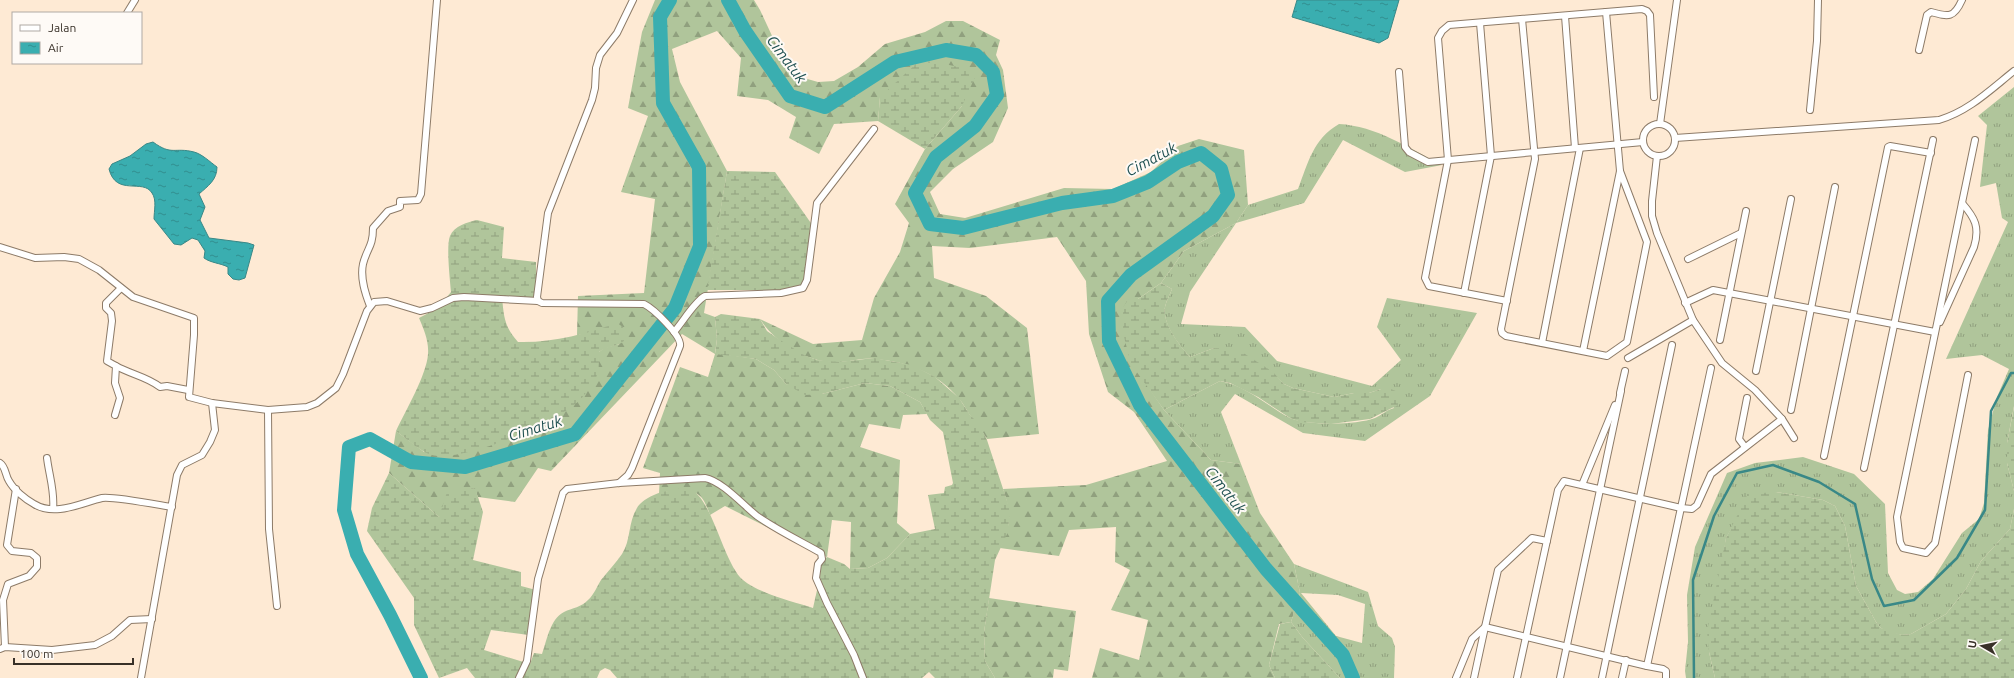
<svg xmlns="http://www.w3.org/2000/svg" width="2014" height="678" font-family="Ubuntu,sans-serif">
<style>
.grass{fill:url(#grass-tufts);fill-rule:evenodd}
.forest{fill:url(#forest-firs)}
.wetland{fill:url(#wetland-marsh)}
.water{fill:url(#water-ripples);stroke:#398887}
.lines{fill:none;stroke-linecap:round;stroke-linejoin:round}
.stream{stroke:#398887;stroke-width:2.5}
.river{stroke:#3aaeb0;stroke-width:14}
.minor-casing{stroke:#8d7b68;stroke-width:8}
.minor{stroke:#fff;stroke-width:6}
.labels{text-anchor:middle;dominant-baseline:central;stroke-width:4;stroke-linejoin:round;paint-order:stroke}
.water-label{font-size:15px;font-style:italic;fill:#1f5051;stroke:#fefaf6}
</style>
<defs>
<pattern id="grass-tufts" width="24" height="20" patternUnits="userSpaceOnUse"><rect width="24" height="20" fill="#b0c59b"/><path d="M3 7l-1-3M5 7V3M7 7l1-3M15 17l-1-3M17 17v-4M19 17l1-3" fill="none" stroke="#90a07e"/></pattern>
<pattern id="forest-firs" width="22" height="20" patternUnits="userSpaceOnUse"><rect width="22" height="20" fill="#b0c59b"/><path d="M5 1l3.5 6h-7zM16 11l3.5 6h-7z" fill="#90a07e"/></pattern>
<pattern id="wetland-marsh" width="20" height="14" patternUnits="userSpaceOnUse"><rect width="20" height="14" fill="#b0c59b"/><path d="M1 5h8M5 5V1M11 12h8M15 12V8" fill="none" stroke="#90a07e"/></pattern>
<pattern id="water-ripples" width="26" height="14" patternUnits="userSpaceOnUse"><rect width="26" height="14" fill="#3aaeb0"/><path d="M2 4q2-2 4 0t4 0M15 11q2-2 4 0t4 0" fill="none" stroke="#328e8f"/></pattern>
</defs>
<rect width="100%" height="100%" fill="#feead4"/>
<g class="grass">
<polygon points="2014,87 2014,406 2007,443 2007,463 2014,491 2014,509 2010,529 1981,561 1966,589 1946,614 1911,634 1902,635 1888,632 1881,628 1876,622 1856,586 1845,526 1835,506 1823,500 1776,492 1735,522 1726,538 1709,652 1715,678 1686,678 1685,671 1688,642 1687,595 1695,547 1727,473 1755,463 1803,457 1854,474 1885,504 1888,573 1897,590 1905,594 1918,592 1933,579 1962,533 1979,519 1984,503 1988,430 1997,397 2009,369 1982,355 1946,359 2008,222 2002,218 1996,183 1980,187 1987,125 1978,116"/>
<path d="M1339,124C1376,126 1409,148 1442,165L1405,172L1343,140L1304,203L1236,223L1190,292L1181,324L1245,327L1277,361L1372,386L1401,360L1377,327L1387,298L1477,313L1430,396L1365,441L1303,433L1235,394L1221,412L1241,464L1211,460L1164,410L1220,381C1247,386 1267,406 1290,418C1308,426 1357,425 1375,418C1382,415 1386,410 1394,408L1381,389L1369,393H1354L1334,397L1293,388L1284,384L1272,372L1214,348L1190,357C1180,346 1162,324 1165,307C1166,301 1170,295 1172,289L1161,283L1184,251L1236,223L1248,205L1298,189C1308,163 1313,139 1339,124Z"/>
<path d="M1294,564L1368,592L1378,626L1392,638L1395,647L1394,678H1340L1303,638L1291,622L1300,593ZM1301,593L1338,595L1365,604L1362,643L1336,636Z"/>
</g>
<g class="forest">
<path d="M655,0H754L760,10L780,53L797,76L818,82L834,81L858,67L885,44L925,32L946,21H963L1000,40L996,55L1003,70L1008,108L993,142L953,169L930,192L940,214L965,218L1064,188L1113,189L1151,172L1178,146L1199,139L1244,150L1248,205L1236,223L1184,251L1161,283L1138,299L1149,388L1164,410L1211,460L1241,464L1260,513L1294,564L1300,593L1291,622L1279,624L1269,665L1275,678H1092L1100,648L1139,660L1148,620L1111,610L1130,570L1115,562L1116,527L1069,530L1059,556L1000,548C1011,524 1012,515 1003,489L1086,485L1167,461L1134,412L1108,392L1089,334L1086,281L1057,237L970,248L932,246L934,278L986,296L1027,328L1039,434L987,439C981,429 976,423 969,414C966,409 963,403 959,399C939,373 907,362 876,359C864,357 851,362 840,362C809,364 776,344 760,319L813,344L862,340L874,298L900,252L909,223L895,204L925,149L962,106L880,97L878,121L834,124L819,154L789,138L796,117L768,100L737,96L741,58L717,31L672,49L680,82L727,171L704,313L715,317L717,339L715,353L756,359L774,370L786,384L822,394L865,383L890,386L920,402L927,414L903,415L900,429L869,424L860,447L900,460L897,523L910,534L887,558L868,568L850,569L851,522L832,520L827,557L725,506L710,515C703,495 699,490 678,491C671,491 666,491 659,494L660,473L643,468L680,367L708,377L715,354L682,334L551,471L538,468L515,502L478,497L474,488L439,517L389,473L396,431L424,452L597,374L599,352L604,348L620,344L587,334L577,335L578,296L644,293L655,199L621,192L648,116L628,108L642,32Z"/>
<polygon points="989,598 1076,611 1068,671 1054,669 1053,678 995,678 985,661 984,632"/>
</g>
<g class="wetland">
<polygon points="918,62 940,63 968,69 975,77 962,106 925,149 878,121 880,97"/>
<polygon points="727,171 775,172 813,226 807,280 795,290 707,290"/>
<path d="M477,220L504,227L502,258L536,262V297H502C504,317 504,326 518,342C552,343 586,334 617,323L623,327L624,341C617,347 607,346 599,352C599,359 599,367 598,373C595,381 586,393 581,399C559,422 463,463 432,455C419,451 407,439 396,431C405,412 427,374 428,354C429,341 424,330 419,318L438,308L451,292C450,280 446,246 450,236C454,226 468,222 477,220Z"/>
<path d="M1161,283L1172,289C1170,295 1166,301 1165,307C1162,323 1180,346 1190,357L1214,348L1233,349L1245,354L1273,372L1284,384L1293,388L1334,397L1354,393H1369L1381,389H1391L1398,392V405L1370,419L1331,424L1301,422L1290,418L1258,397L1230,383L1220,381L1164,410L1131,364L1123,333V307L1128,300L1138,299Z"/>
<path d="M721,314L760,319L767,331L777,338L804,355L817,360L839,362L874,358L912,365L935,377L959,398L970,415L979,424L987,440L1010,510L1008,532L995,560L984,632L985,661L995,678H935L929,672L922,678H617L610,670L605,668L600,671L597,678H475L467,668L439,678L414,625V598L367,531L372,508L389,473L439,517L447,492L475,488L483,512L473,560L521,572V586L536,590L529,635L491,630L484,650L530,664L534,653L542,654C547,640 550,619 564,612C572,608 582,607 588,600C594,595 597,586 601,580C608,571 616,563 622,554C631,540 628,522 637,508C642,499 658,492 668,491C673,490 680,488 686,488C711,490 722,562 743,580C758,593 794,602 813,608L820,577L821,563L827,557L844,564L850,569L868,568L887,558L910,534L935,529L928,495L944,493L945,487L952,485L953,483L943,432L930,420L920,402L890,386L865,383L822,394L805,395L786,384L774,370L756,359L715,354L717,339L715,317Z"/>
<polygon points="2014,407 2014,406 2014,491 2007,463 2007,443"/>
<polygon points="1776,492 1823,500 1835,506 1845,526 1856,586 1876,622 1881,628 1902,635 1911,634 1946,614 1966,589 1981,561 2010,529 2014,509 2014,678 1715,678 1709,652 1707,632 1726,538 1748,494"/>
<polygon points="1291,622 1303,638 1340,678 1275,678 1269,665 1280,624"/>
</g>
<g class="water">
<polygon points="1297,0 1399,0 1388,38 1379,43 1292,17"/>
<path d="M153,142C172,156 174,147 194,152C202,154 210,162 217,167C217,180 208,186 199,194L205,207L200,220L209,238L248,243L254,245L245,278L239,280L233,279L228,274V267C220,263 211,263 204,258L205,251L198,240L192,238L181,245L174,244L154,219C154,211 157,200 152,193C143,178 116,197 109,169L112,164L130,156L146,144Z"/>
</g>
<g class="lines">
<polyline class="stream" points="1694,678 1693,580 1714,516 1737,473 1773,465 1819,482 1855,504 1872,579 1884,606 1914,600 1957,558 1985,510 1991,411 2011,373 2014,373"/>
<g class="river">
<polyline points="728,0 745,31 790,96 825,107 895,62 946,50 976,55 993,72 997,95 975,126 936,157 915,193 930,224 963,228 1062,203 1113,196 1148,182 1178,162 1201,153 1221,169 1228,195 1213,216 1131,275 1108,301 1109,341 1140,405 1266,569 1343,655 1353,678"/>
<polyline points="421,678 390,615 357,554 344,510 349,447 370,439 411,462 465,467 575,434 675,308 700,246 699,167 663,103 660,17 670,0"/>
</g>
<defs>
<g id="minor">
<polyline points="127,13 135,0"/>
<polyline points="1565,16 1575,148"/>
<polyline points="1522,19 1535,159 1501,329 1502,333 1506,336 1607,356 1627,342 1647,242 1620,171"/>
<path d="M1919,50L1927,15L1931,12C1949,17 1954,18 1962,0"/>
<polyline points="1399,72 1405,147 1409,152 1428,162 1643,142"/>
<polyline points="1810,110 1817,41 1818,0"/>
<polyline points="1660,124 1677,0"/>
<circle cx="1659" cy="140" r="16"/>
<path d="M1675,138L1939,120C1969,111 1990,90 2014,71"/>
<polyline points="1657,156 1652,201 1652,216 1657,233 1693,320 1722,363 1755,390 1782,419 1794,438"/>
<polyline points="0,247 35,258 64,257 79,259 99,270 133,297 194,318 194,335 189,397 212,403 268,410 307,407 317,403 336,388 343,374 367,311 374,302 387,301 420,311 432,308 453,298 464,297 538,301"/>
<polyline points="1688,259 1741,233"/>
<polyline points="1464,293 1491,156 1480,23"/>
<polyline points="1507,301 1429,286 1425,278 1448,160 1438,38 1442,31 1449,25 1642,9 1647,11 1650,15 1654,97"/>
<polyline points="1685,303 1713,290 1935,332"/>
<path d="M370,306C365,293 360,278 363,264C367,248 373,247 373,228L388,211L400,207V201L418,200L421,194L437,0"/>
<path d="M1940,322L1974,247C1980,227 1975,218 1962,203"/>
<path d="M674,332C683,322 694,302 705,296L781,293L803,288L807,280L817,203L874,129"/>
<polyline points="1720,340 1746,211"/>
<polyline points="1542,343 1580,148"/>
<polyline points="1583,351 1620,171 1606,12"/>
<polyline points="1628,358 1693,320"/>
<path d="M116,366C130,374 148,377 160,387L167,386L188,390"/>
<polyline points="1756,371 1791,199"/>
<polyline points="1968,375 1935,543 1926,553 1903,548 1900,542 1897,517 1975,140"/>
<polyline points="1620,393 1625,371"/>
<polyline points="268,410 269,529 277,606"/>
<polyline points="1791,410 1835,187"/>
<polyline points="115,415 120,398 115,383 116,366 107,361 112,321 111,313 106,308 106,303 121,288"/>
<polyline points="1745,447 1739,439 1747,398"/>
<polyline points="1824,456 1888,147 1890,146 1931,153"/>
<path d="M47,458C49,475 55,492 53,509"/>
<path d="M0,463C6,467 5,475 9,481C14,490 25,499 34,504C55,517 81,503 102,498C112,496 159,505 172,507"/>
<polyline points="1864,468 1933,140"/>
<path d="M619,483L628,475L632,468L680,346C682,336 654,309 644,304L542,303L538,301L537,297L548,213L592,100L595,88L596,68L600,55L617,33L633,0"/>
<polyline points="1582,485 1615,405"/>
<polyline points="5,647 3,600 8,584 29,576 37,567 37,558 31,553 12,551 7,545 16,489"/>
<polyline points="0,649 5,647 52,650 95,645 112,636 130,620 152,619"/>
<polyline points="1647,666 1663,669 1666,671 1666,678"/>
<polyline points="141,678 177,475 182,465 202,455 210,442 215,430 212,403"/>
<path d="M519,678L527,661L538,579L563,493L567,489L619,483L705,478C722,481 743,505 757,516C777,530 800,541 821,553L822,559L818,564L816,578L827,603L854,655L863,678"/>
<polyline points="1456,678 1472,639 1485,627 1498,570 1532,538 1547,541"/>
<polyline points="1474,678 1485,627 1647,666 1711,368"/>
<polyline points="1517,678 1558,490 1564,481 1681,508 1692,509 1697,505 1711,474 1782,419"/>
<polyline points="1560,678 1621,391"/>
<polyline points="1602,678 1672,345"/>
<polyline points="1622,678 1626,660"/>
</g>
</defs>
<use href="#minor" class="minor-casing"/>
<use href="#minor" class="minor"/>
</g>
<g class="labels">
<g class="water-label">
<text transform="translate(787 59) rotate(53)">Cimatuk</text>
<text transform="translate(1151 159) rotate(-28)">Cimatuk</text>
<text transform="translate(535 428) rotate(-17)">Cimatuk</text>
<text transform="translate(1226 490) rotate(52)">Cimatuk</text>
</g>
</g>
<rect x="12" y="12" width="130" height="52" fill="#fefaf6" stroke="#afa9a4"/>
<rect x="20" y="25" width="20" height="6" fill="#ffffff" stroke="#afa9a4"/>
<text x="48" y="32" font-size="12" fill="#383028">Jalan</text>
<rect x="20" y="42" width="20" height="12" fill="url(#water-ripples)" stroke="#afa9a4"/>
<text x="48" y="52" font-size="12" fill="#383028">Air</text>
<g transform="translate(1982 646) rotate(279)" stroke="#fefaf6" stroke-width="3" paint-order="stroke">
<path d="M0-3L7 15L0 10L-7 15Z" fill="#383028"/>
<text y="-6" font-size="11" font-weight="bold" text-anchor="middle" fill="#383028">U</text>
</g>
<path d="M14 658v6h119v-6" fill="none" stroke="#383028" stroke-width="2"/>
<text x="20" y="658" font-size="12" fill="#383028" stroke="#fefaf6" stroke-width="3" paint-order="stroke">100 m</text>
</svg>
